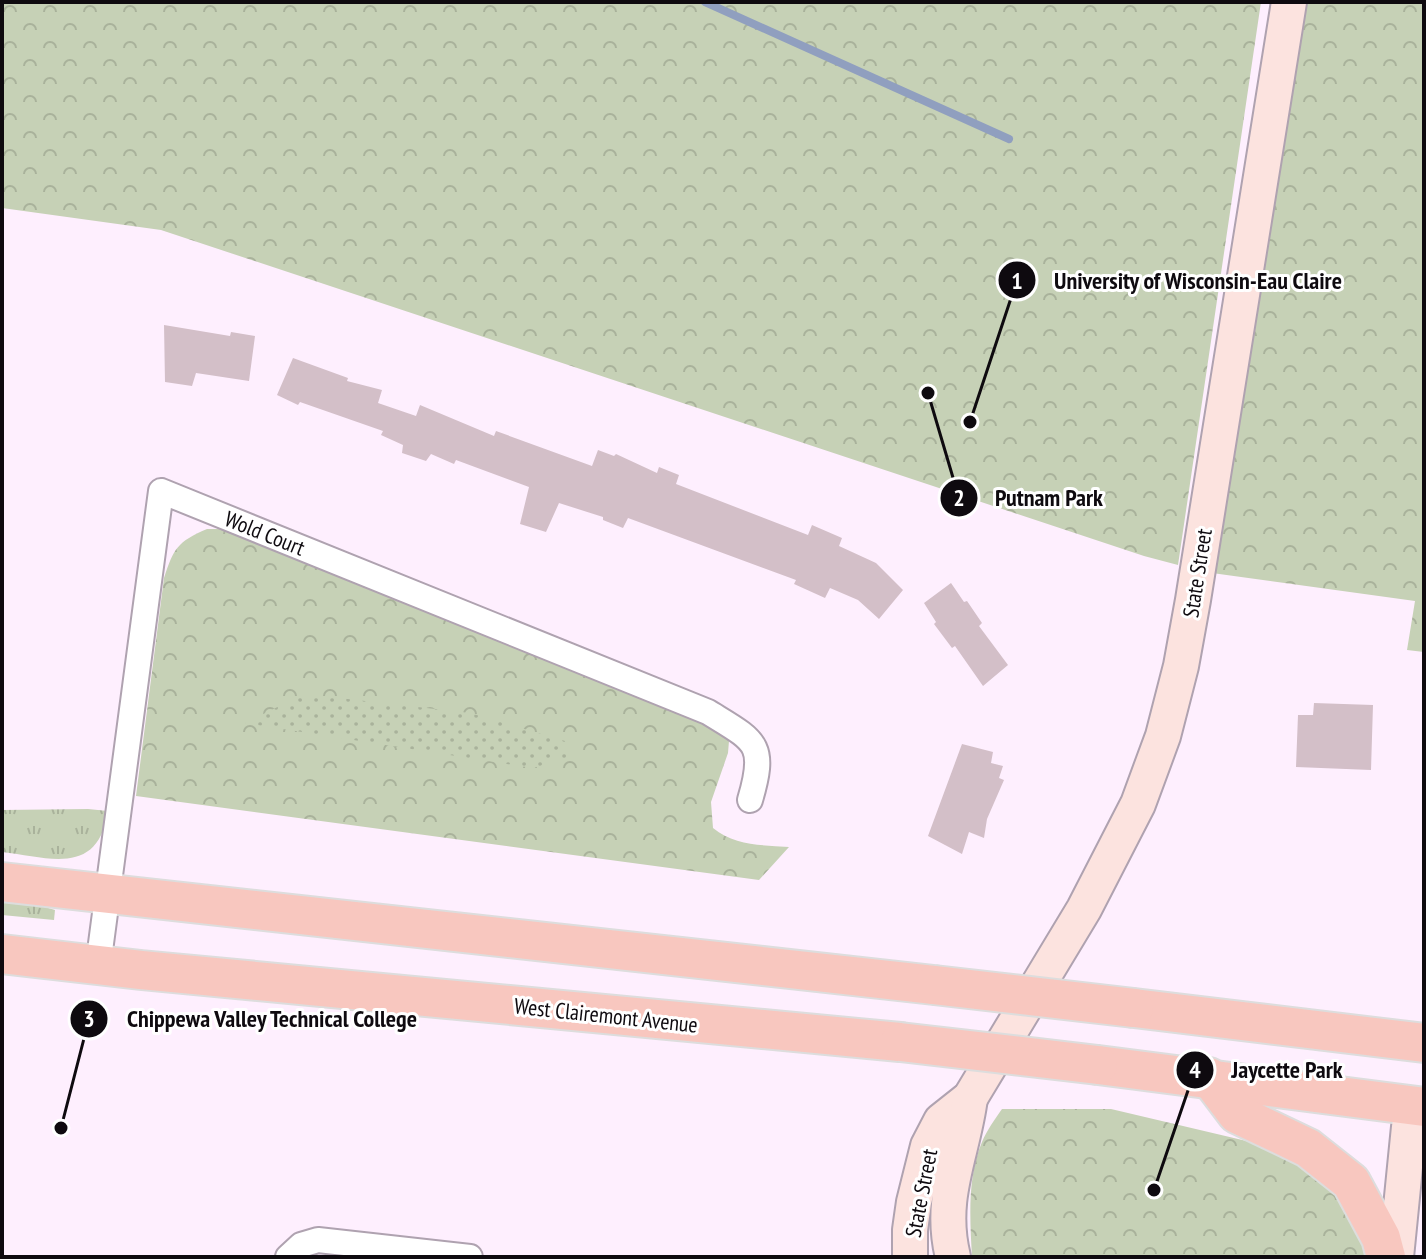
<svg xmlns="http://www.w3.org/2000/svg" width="1426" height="1259" font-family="'PT Sans Narrow',sans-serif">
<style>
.grass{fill:url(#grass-tufts)}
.forest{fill:url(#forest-crowns)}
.garden{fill:url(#garden-dots)}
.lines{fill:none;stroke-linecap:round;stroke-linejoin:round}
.stream{stroke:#909fbf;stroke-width:8}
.building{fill:#d3bfc8}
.street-casing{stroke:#afa2b0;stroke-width:28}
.secondary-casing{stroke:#afa2b0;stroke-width:38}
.primary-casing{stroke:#ddd;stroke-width:42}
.street{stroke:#fff;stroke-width:24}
.secondary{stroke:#fce3df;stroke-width:34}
.primary{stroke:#f8c7bf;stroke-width:38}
.primary-bridge-casing{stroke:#ddd;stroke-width:42;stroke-linecap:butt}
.primary-bridge{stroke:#f8c7bf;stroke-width:38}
.labels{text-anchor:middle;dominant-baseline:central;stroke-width:6;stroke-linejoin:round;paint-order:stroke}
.street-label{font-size:22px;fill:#0e0a0f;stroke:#fff}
.leader{fill:none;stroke:#0e0a0f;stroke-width:3}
.callout-dot{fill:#0e0a0f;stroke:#fff;stroke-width:3}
.mark-label{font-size:24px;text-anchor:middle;font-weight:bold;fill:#fff}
.callout-label{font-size:24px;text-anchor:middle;font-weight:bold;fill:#0e0a0f;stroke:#fff;stroke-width:6;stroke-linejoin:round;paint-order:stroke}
</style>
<defs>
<pattern id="grass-tufts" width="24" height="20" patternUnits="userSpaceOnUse" patternTransform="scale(2)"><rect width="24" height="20" fill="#c6d1b6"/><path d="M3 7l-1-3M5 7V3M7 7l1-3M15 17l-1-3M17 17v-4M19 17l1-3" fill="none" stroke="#a9b29b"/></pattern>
<pattern id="forest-crowns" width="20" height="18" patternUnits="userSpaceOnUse" patternTransform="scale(2)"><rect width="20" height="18" fill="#c6d1b6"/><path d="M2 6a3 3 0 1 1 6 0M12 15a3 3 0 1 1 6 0" fill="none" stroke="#a9b29b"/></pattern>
<pattern id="garden-dots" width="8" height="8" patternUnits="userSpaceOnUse" patternTransform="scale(2)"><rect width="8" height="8" fill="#c6d1b6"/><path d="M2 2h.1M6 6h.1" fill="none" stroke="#a9b29b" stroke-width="1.8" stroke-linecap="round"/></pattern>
</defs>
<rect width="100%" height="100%" fill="#feeffe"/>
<g class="grass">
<path d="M88,809L108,811C98,876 51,858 2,852V810Z"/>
<polygon points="2,900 38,905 55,910 54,920 2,915"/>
</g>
<g class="forest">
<polygon points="2,2 1261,2 1178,565 1144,556 161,230 2,208"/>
<polygon points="1306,2 1424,2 1424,652 1407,650 1415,601 1212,573"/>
<path d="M207,529H232L722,732L729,741L728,753L711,802L713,828C735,846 762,845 789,847L759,880L136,796L164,578C174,548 177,542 207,529Z"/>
<path d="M1002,1109H1111L1280,1149L1328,1181L1357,1222L1367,1257H972C970,1220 967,1177 982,1142C987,1130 995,1119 1002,1109Z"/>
</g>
<polygon class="garden" points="304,694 470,713 565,741 568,758 533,768 245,723"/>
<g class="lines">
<polyline class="stream" points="705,2 1009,139"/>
</g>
<g class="building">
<polygon points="164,325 230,336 231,332 255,336 249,381 196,373 192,386 165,382"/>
<polygon points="293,358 348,378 347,381 382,390 378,403 416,416 420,405 494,436 496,431 592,466 598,450 614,456 616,454 657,473 659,467 679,475 676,484 808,535 812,525 842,538 839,546 876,563 903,590 879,619 858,600 830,588 825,598 794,584 796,580 628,518 623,528 603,520 603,517 559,503 546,532 520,524 529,487 456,460 454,464 431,454 426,461 402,453 403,445 381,435 383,431 300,402 298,405 277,395"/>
<polygon points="951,583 964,602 967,601 982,623 979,626 1008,665 983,686 955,646 952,648 934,624 936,622 924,603"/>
<polygon points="1314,703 1373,705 1371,770 1296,767 1298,715 1313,715"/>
<polygon points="962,744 993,752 991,763 1003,766 999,778 1004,780 987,819 984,838 969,832 962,854 928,836"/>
</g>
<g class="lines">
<defs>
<g id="street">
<path d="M98,966L161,491L708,712C755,741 767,743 750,800"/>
<polyline points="288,1257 301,1245 318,1240 470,1257"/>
</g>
<g id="secondary">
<polyline points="910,1257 910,1230 914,1202 928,1146 941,1121 970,1098 1084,909 1138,804 1163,736 1181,666 1193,600 1289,2"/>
<path d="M953,1257C938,1197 963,1154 970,1098"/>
<polyline points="1396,1257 1409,1127 1424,1115"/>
</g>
<g id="primary">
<polyline points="2,882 934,985"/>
<polyline points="2,954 141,970 900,1042"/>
<polyline points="1134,1008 1424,1043"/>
<polyline points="1098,1065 1424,1107"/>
<polyline points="1209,1077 1237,1114 1308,1148 1351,1182 1381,1238 1386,1257"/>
</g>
</defs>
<use href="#street" class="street-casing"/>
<use href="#secondary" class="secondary-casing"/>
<use href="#primary" class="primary-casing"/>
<use href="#street" class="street"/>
<use href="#secondary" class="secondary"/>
<use href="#primary" class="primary"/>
<defs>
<g id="primary-bridge">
<polyline points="934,985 1134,1008"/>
<polyline points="900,1042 1098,1065"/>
</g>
</defs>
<use href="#primary-bridge" class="primary-bridge-casing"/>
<use href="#primary-bridge" class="primary-bridge"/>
</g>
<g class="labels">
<g class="street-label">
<text transform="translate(265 533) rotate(22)">Wold Court</text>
<text transform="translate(1197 573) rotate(-81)">State Street</text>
<text transform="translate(606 1015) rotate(6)">West Clairemont Avenue</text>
<text transform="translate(921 1193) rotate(-79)">State Street</text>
</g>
</g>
<path class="leader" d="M970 422L1017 280M928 393L959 498M61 1128L89 1019M1154 1190L1195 1070"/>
<g class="callout-dot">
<circle cx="970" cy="422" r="8"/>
<circle cx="928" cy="393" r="8"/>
<circle cx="61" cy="1128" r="8"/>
<circle cx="1154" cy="1190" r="8"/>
<circle cx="1017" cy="280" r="20"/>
<circle cx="959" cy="498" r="20"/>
<circle cx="89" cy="1019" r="20"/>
<circle cx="1195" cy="1070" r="20"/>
</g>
<g class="mark-label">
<text x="1017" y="289">1</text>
<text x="959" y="506">2</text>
<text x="89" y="1027">3</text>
<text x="1195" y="1078">4</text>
</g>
<g class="callout-label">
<text x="1198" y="289">University of Wisconsin-Eau Claire</text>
<text x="1049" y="506">Putnam Park</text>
<text x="272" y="1027">Chippewa Valley Technical College</text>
<text x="1287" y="1078">Jaycette Park</text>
</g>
<rect width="1426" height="1259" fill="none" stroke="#0e0a0f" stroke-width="8"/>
</svg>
